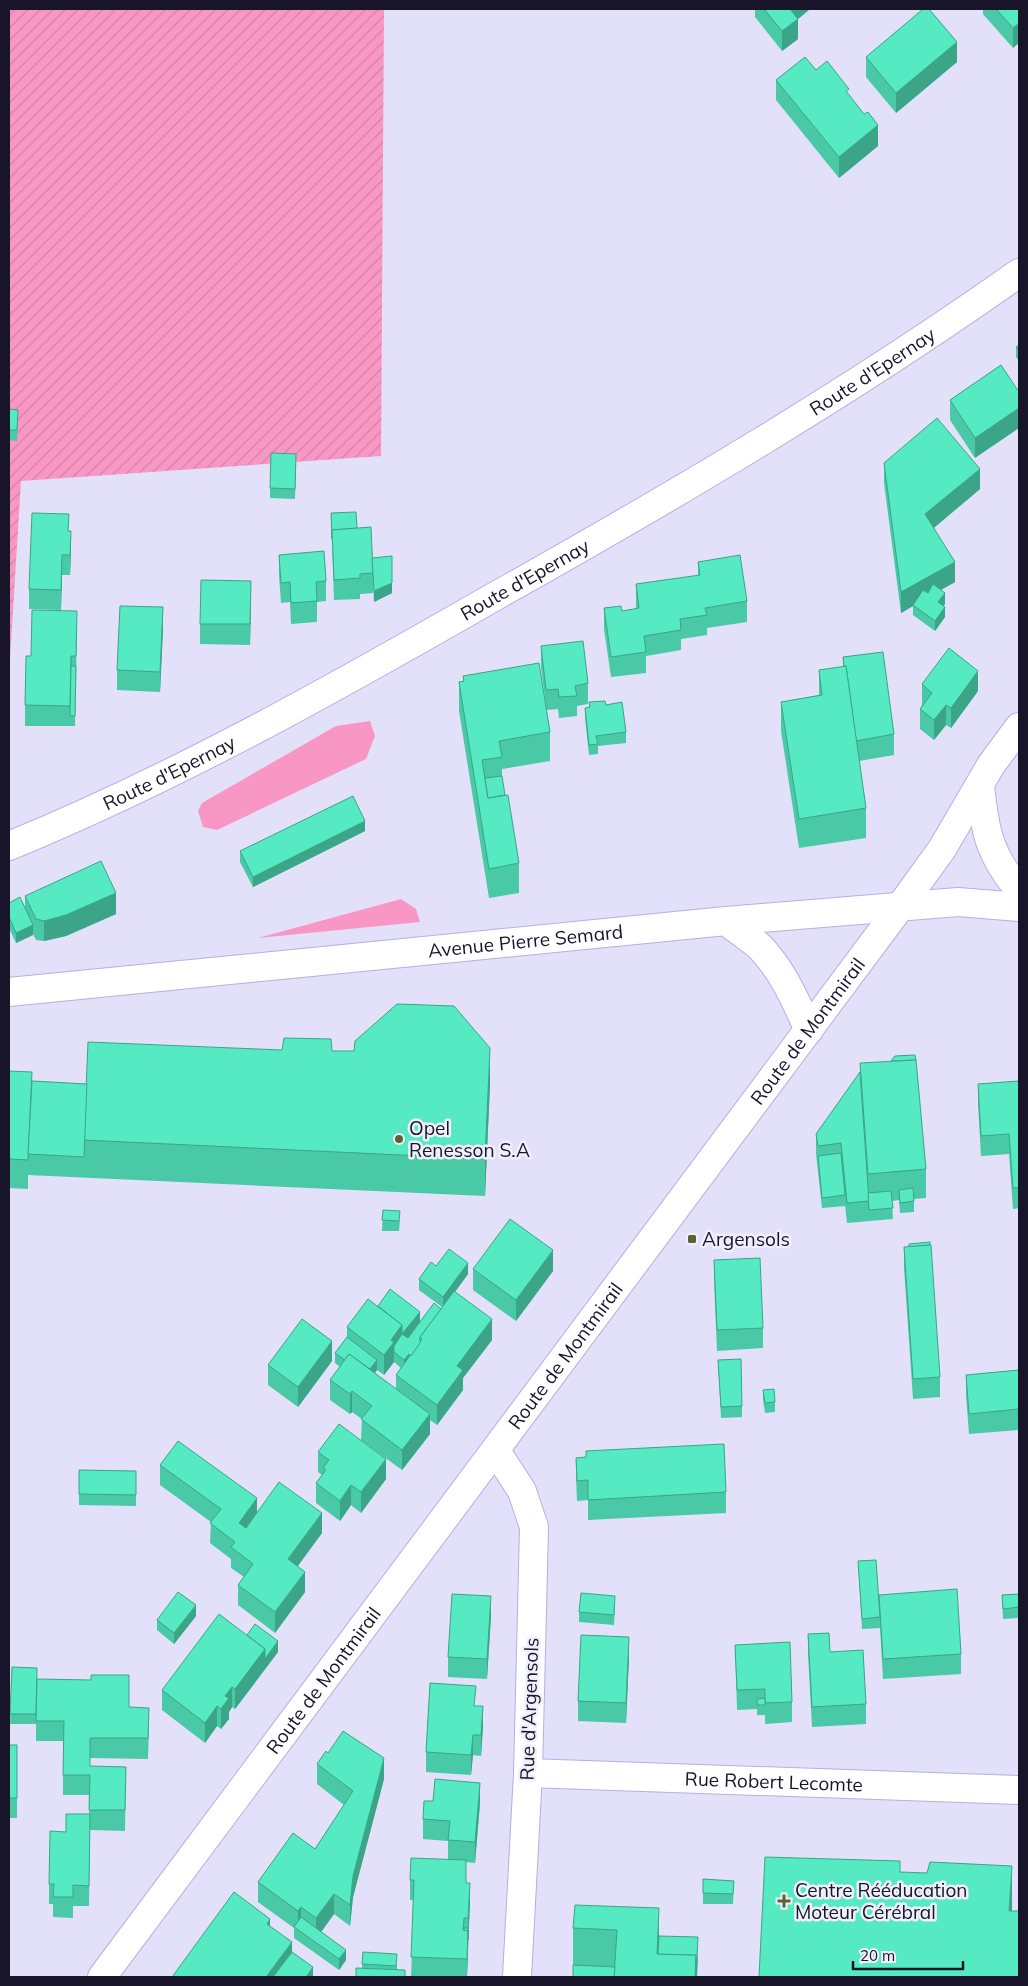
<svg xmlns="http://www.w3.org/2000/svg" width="1028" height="1986" font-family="Mulish,sans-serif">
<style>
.green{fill:#f897c4}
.garden{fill:url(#garden-furrows)}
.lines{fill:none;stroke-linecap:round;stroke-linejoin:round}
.minor-casing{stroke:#b6ade8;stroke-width:30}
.secondary-casing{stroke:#b6ade8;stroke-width:30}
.minor{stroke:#fff;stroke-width:28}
.secondary{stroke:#fff;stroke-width:28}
.wall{fill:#49c9a6;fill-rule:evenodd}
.shaded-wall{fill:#3ca487}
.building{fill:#55eac1;stroke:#3ca487}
.poi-dot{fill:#5e602e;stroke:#f0effc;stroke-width:2}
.labels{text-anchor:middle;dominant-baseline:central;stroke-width:5;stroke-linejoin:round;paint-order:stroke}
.street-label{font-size:19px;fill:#18142a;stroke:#f0effc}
.poi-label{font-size:19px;fill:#18142a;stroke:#f0effc;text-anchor:start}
</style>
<defs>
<pattern id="garden-furrows" width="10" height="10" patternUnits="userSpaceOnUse" patternTransform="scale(1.25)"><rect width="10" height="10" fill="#f897c4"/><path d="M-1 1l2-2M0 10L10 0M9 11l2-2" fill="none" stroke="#d481a9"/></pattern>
</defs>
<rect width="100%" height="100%" fill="#e3e0f9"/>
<g class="green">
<polygon points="370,721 375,736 366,759 217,830 203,827 198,811 202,803 336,726"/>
<polygon points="401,899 416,909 420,922 258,938"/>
</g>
<polygon class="garden" points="9,9 384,9 381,456 21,481 9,675"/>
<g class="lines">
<defs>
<g id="minor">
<polyline points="496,1451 522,1491 534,1527 528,1773 517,1977"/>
<path id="s1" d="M528,1773L1019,1790"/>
</g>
<g id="secondary">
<path d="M980,786C985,832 989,854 1019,890"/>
<path id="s2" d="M9,846C177,777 335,688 492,598C672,497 851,392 1019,273"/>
<path d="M726,921C737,930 750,938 760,947C783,971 795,1000 809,1030"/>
<path id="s3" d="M9,992L726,921L958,902L1019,907"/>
<path id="s4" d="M102,1977L900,907L942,849L991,765L1019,727"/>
</g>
</defs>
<use href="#minor" class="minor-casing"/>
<use href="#secondary" class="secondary-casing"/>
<use href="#minor" class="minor"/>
<use href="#secondary" class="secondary"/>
</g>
<g class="wall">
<polygon points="755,9 810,9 798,19 798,39 782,51 755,17"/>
<polygon points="983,9 1019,9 1013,48 983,14"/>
<polygon points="866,57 957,62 896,113 866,77"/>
<polygon points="816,70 849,95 878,146 839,178 776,100 776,80"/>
<polygon points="1019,345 1019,361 1016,357 1016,347"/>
<polygon points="1001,365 975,458 950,420 950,400"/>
<polygon points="9,409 18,420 17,441 9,440"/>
<polygon points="884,463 980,489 934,528 955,582 941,590 945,604 943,606 945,617 935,631 913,615 913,606 901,613 884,483"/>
<polygon points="296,465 295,499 270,498 270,488"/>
<polygon points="331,513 357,528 372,558 392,593 374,602 373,585 373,593 360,594 360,599 334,600"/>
<polygon points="69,531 71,551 70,575 62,575 61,610 29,609 29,589"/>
<polygon points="279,555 326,581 326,601 317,602 317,622 291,624 290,602 281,603 279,575"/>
<polygon points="698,562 747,601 747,622 707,628 707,635 681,639 681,650 646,656 646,673 611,677 604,629 604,608 622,611 636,609 636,584 698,576"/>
<polygon points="251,601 250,645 200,644 200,624"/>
<polygon points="163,628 160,692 117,690 117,670"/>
<polygon points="77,631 75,726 25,726 25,705 31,656"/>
<polygon points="541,646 588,683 588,704 577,706 577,716 559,718 558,709 546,710 550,732 550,761 502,769 502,776 505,795 519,863 519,893 489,898 459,711 459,682 463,681 463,676 546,706 541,667"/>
<polygon points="843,657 894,734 894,755 859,761 866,808 866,838 799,848 781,731 781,702 819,695 819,670 843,667"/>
<polygon points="922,684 978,691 951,728 946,725 934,740 920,729 920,709 922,705"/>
<polygon points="589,702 606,705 626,732 626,743 598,746 598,754 589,755 585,718 585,708 589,707"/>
<polygon points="365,831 253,887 240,862 240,851"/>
<polygon points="25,896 116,914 66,936 44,941 36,940 33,934 33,935 16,943 9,928 9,903 25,907"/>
<polygon points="1019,1045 1019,1058 1018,1057 1018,1046"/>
<polygon points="282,1050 332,1051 490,1084 485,1196 28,1175 28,1189 9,1188 9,1071 32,1081 87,1084"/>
<polygon points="860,1063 926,1169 926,1198 914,1199 914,1212 900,1213 899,1200 892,1201 893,1219 847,1223 845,1205 845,1206 822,1208 816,1154 816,1134 860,1072"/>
<polygon points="1019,1081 1019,1208 1013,1209 1009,1154 981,1156 978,1104 978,1084"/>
<polygon points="383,1210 400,1221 399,1231 382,1231"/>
<polygon points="904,1247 940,1377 940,1397 913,1399 904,1268"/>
<polygon points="714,1260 763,1328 763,1348 717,1351 714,1280"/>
<path d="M436,1266L468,1274L455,1292L492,1340L463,1378V1390L437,1425L430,1420V1434L402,1470L361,1440L362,1419L352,1412L350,1414L330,1400V1380L340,1367L335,1363V1353L347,1337V1327L378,1306L420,1322L408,1338L441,1309L442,1307L419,1290V1279ZM394,1362L401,1368L396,1375V1389L375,1373L377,1370L384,1375Z"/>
<polygon points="473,1269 553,1271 516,1321 473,1290"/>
<polygon points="718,1360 742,1406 742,1417 721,1418"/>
<polygon points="332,1361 298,1407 268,1385 268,1365"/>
<polygon points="1019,1370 1019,1430 969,1434 966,1395 966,1375"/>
<polygon points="763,1390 775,1402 775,1412 765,1413 763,1400"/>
<polygon points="586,1451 726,1492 726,1513 588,1520 588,1500 577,1501 576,1478 576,1458 586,1457"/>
<polygon points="318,1452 386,1479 361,1513 351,1505 340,1521 316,1503 316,1483 322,1475 318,1472"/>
<polygon points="160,1465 257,1513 322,1533 298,1566 305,1592 275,1633 238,1605 238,1585 244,1577 231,1568 231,1559 210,1543 211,1522 160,1485"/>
<polygon points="79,1470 136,1471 136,1506 79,1505"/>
<polygon points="858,1561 879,1605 961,1654 961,1674 883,1679 880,1628 862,1629"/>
<polygon points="1019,1594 1019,1618 1003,1619 1002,1595"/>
<polygon points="615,1606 614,1625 579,1622 579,1612"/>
<polygon points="196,1616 174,1644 157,1630 157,1620"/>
<polygon points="491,1616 487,1679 448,1677 448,1657"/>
<polygon points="808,1634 830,1652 866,1704 866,1724 812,1727 808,1654"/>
<polygon points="247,1635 278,1652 235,1709 232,1707 229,1712 229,1719 221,1729 217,1726 205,1743 162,1710 162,1690"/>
<polygon points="735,1645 792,1702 792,1722 765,1724 765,1715 757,1715 757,1709 737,1710"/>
<polygon points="629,1657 626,1723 578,1721 578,1701"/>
<polygon points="12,1667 37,1679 129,1707 149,1728 148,1759 90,1758 90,1767 126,1767 125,1831 90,1830 89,1906 73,1906 73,1918 53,1917 53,1904 49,1904 49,1884 66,1832 89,1814 89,1795 63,1795 63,1741 36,1741 36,1724 10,1724"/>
<polygon points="476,1706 483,1726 481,1756 473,1755 471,1775 426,1772 426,1752"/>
<rect x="9" y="1745" width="8" height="73"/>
<polygon points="328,1753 384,1779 353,1897 350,1926 334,1914 321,1932 346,1960 339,1970 294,1938 294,1928 258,1902 258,1882 315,1849 344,1805 317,1784 317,1764"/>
<polygon points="480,1803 475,1863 466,1862 466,1883 470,1903 467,1977 411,1977 414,1900 410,1900 410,1880 448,1860 448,1841 423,1839 423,1819"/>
<polygon points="703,1879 734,1881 733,1904 703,1904"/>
<polygon points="575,1905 659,1936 698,1957 697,1977 573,1977 573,1928"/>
<polygon points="363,1952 397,1965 397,1970 405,1977 362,1968"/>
</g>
<g class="shaded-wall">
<polygon points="788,9 810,9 798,19 798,39 782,51 782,31"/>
<polygon points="1019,23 1019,43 1013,48 1013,28"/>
<polygon points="957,42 957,62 896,113 896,93"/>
<polygon points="878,125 878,146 839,178 839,157"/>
<polygon points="1019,408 1019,428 975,458 975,438"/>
<polygon points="980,469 980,489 925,535 925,514"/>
<polygon points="71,531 71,551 70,575 70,555"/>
<polygon points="62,555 62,575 61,610 61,590"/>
<polygon points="955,562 955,582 914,605 913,605 913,606 901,613 901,592"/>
<polygon points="251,581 251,601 250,645 250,624"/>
<polygon points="392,583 392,593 374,602 374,591"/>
<polygon points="945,593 945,604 938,612 938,602"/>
<polygon points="163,607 163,628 160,692 160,672"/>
<polygon points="945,607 945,617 935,631 935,621"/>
<polygon points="978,671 978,691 951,728 951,708"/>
<polygon points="946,705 946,725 934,740 934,720"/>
<polygon points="365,821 365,831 253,887 253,877"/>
<polygon points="116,893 116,914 66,936 44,941 44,921"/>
<polygon points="33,925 33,935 16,943 16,933"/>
<polygon points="490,1048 490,1084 485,1196 485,1159"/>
<polygon points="32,1072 32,1102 28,1154 28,1189 28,1160"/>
<polygon points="553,1250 553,1271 516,1321 516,1300"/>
<polygon points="468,1263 468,1274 443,1308 443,1297"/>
<polygon points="420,1312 420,1322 396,1354 394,1352 394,1362 384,1375 384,1355 391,1340 402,1325"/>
<polygon points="492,1319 492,1340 463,1378 463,1390 437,1425 437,1405 457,1366"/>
<polygon points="332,1341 332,1361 298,1407 298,1387"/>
<polygon points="409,1354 409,1365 404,1370 404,1360"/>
<polygon points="377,1360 377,1370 365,1386 365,1375"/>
<polygon points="352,1391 352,1412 350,1414 350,1394"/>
<polygon points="430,1414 430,1434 402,1470 402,1450"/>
<polygon points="386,1459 386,1479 361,1513 361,1492"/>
<polygon points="351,1485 351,1505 340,1521 340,1501"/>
<polygon points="257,1498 257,1519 239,1543 239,1523"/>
<polygon points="322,1513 322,1533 288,1579 288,1559"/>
<polygon points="305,1572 305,1592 275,1633 275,1612"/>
<polygon points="491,1596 491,1616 487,1679 487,1659"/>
<polygon points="196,1605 196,1616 174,1644 174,1633"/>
<polygon points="629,1637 629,1657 626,1723 626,1703"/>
<polygon points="278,1641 278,1652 235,1709 235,1689 265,1649"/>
<polygon points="232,1687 232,1707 229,1712 229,1719 221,1729 221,1709 225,1696"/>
<polygon points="217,1706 217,1726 205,1743 205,1723"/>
<polygon points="483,1706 483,1726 481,1756 481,1735"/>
<polygon points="473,1735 473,1755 471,1775 471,1755"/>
<polygon points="384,1758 384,1779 353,1897 350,1926 350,1905 353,1876"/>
<polygon points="480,1783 480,1803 475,1863 475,1842"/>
<polygon points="1012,1866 1012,1913 1009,1911"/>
<polygon points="470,1883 470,1903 468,1939 468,1918"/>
<polygon points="334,1894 334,1914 316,1939 316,1918"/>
<polygon points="301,1907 301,1928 298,1931 298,1911"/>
<polygon points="659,1908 659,1956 657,1954"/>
<polygon points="270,1919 270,1939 267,1924"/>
<polygon points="468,1931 468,1951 467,1977 467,1959"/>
<polygon points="698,1937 697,1977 696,1977"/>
<polygon points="292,1942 292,1962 281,1977 266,1977"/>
<polygon points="346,1950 346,1960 339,1970 339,1959"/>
<polygon points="313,1967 313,1977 306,1977"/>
</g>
<g class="building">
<polygon points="764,9 790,9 798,19 782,31"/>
<polygon points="923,9 929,9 957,42 896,93 866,57"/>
<polygon points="996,9 1019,9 1019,23 1013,28"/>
<polygon points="805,57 816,70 827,61 849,89 846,91 864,114 868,112 878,125 839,157 776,80"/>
<polygon points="1019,345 1019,351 1016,347"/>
<polygon points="1001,365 1019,392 1019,408 975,438 950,400"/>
<polygon points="9,409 18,410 17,430 9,430"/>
<polygon points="937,418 980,469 925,514 955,562 901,592 884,463"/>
<polygon points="271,453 296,454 295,489 270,488"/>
<polygon points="356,512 357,528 332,530 332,539 331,513"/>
<polygon points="32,513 69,514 68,531 71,531 70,555 62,555 61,590 29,589"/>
<polygon points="371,527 373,573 360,574 360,578 334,580 332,530"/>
<polygon points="324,551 326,581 316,582 317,601 291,603 290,582 281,583 279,555"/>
<polygon points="740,555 747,601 705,608 707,615 680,619 681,630 644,636 646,652 611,657 604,608 621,606 622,611 639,608 636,584 700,575 698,562"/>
<polygon points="392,556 392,583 374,591 372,558"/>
<polygon points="201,580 251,581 250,624 200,624"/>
<polygon points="933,584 945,593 938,602 945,607 935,621 913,605 923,590 928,593"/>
<polygon points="120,606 163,607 160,672 117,670"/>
<polygon points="32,610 77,611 76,656 71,656 70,706 25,705 26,656 31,656"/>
<polygon points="583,641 588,683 575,686 577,696 559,697 558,689 546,690 541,646"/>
<polygon points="949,648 978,671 951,708 946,705 934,720 920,709 932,693 922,684"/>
<polygon points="883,652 894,734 856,741 846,666 844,666 843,657"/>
<polygon points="539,663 550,732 499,741 502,757 482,760 488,798 508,795 519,863 489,869 459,682 464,681 463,676"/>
<polygon points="71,666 76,666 75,716 70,716"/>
<polygon points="846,666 866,808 799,819 781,702 822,695 819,670"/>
<polygon points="605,701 606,705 622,702 626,732 596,736 598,744 589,745 585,708 590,707 589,702"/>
<polygon points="502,776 505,795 488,798 485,778"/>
<polygon points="353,796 365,821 253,877 240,851"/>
<polygon points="101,861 116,893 66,915 44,921 36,919 25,896"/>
<polygon points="20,897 33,925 16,933 9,917 9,903"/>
<polygon points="397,1004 454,1006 490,1048 485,1159 84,1140 88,1042 282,1050 284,1038 331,1039 332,1051 354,1051 355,1041"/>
<polygon points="915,1055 916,1060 891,1061 895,1056"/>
<polygon points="916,1060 926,1169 868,1174 860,1063"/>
<polygon points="9,1071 32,1072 28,1160 9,1159"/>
<polygon points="860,1072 869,1201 847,1203 841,1143 818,1146 816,1134"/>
<polygon points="32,1081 87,1084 84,1157 28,1154"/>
<polygon points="1019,1081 1019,1188 1013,1188 1009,1134 981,1136 978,1084"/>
<polygon points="841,1153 845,1195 822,1198 818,1156"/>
<polygon points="913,1188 914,1201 900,1203 899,1190"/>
<polygon points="891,1191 893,1208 869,1210 868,1193"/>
<polygon points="383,1210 400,1211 399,1221 382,1220"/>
<polygon points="510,1219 553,1250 516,1300 473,1269"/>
<polygon points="930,1242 930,1245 909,1247 909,1244"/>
<polygon points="931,1245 940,1377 913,1379 904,1247"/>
<polygon points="449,1249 468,1263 443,1297 419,1279 431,1262 436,1266"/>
<polygon points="760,1258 763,1328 717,1330 714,1260"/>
<polygon points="390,1289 420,1312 402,1334 402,1325 378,1306"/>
<polygon points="454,1291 492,1319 457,1366 463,1370 437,1405 396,1375 422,1339 420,1337"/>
<polygon points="368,1299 402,1325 391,1340 394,1342 384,1355 347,1327"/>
<polygon points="434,1303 441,1309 420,1337 420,1343 411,1356 409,1354 404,1360 394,1352 394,1346 402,1334 408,1338"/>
<polygon points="302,1319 332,1341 298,1387 268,1365"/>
<polygon points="347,1337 377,1360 370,1369 349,1354 345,1360 335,1353"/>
<polygon points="349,1354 430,1414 402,1450 361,1419 372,1406 352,1391 350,1394 330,1380"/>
<polygon points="741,1359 742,1406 721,1407 718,1360"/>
<polygon points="1019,1370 1019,1409 969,1414 966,1375"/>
<polygon points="774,1389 775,1402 765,1403 763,1390"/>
<polygon points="339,1424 386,1459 361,1492 351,1485 340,1501 316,1483 326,1470 323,1468 329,1460 318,1452"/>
<polygon points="178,1441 257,1498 239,1523 246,1528 279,1482 322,1513 288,1559 305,1572 275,1612 238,1585 253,1564 231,1547 235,1542 210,1523 221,1509 160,1465"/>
<polygon points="724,1444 726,1492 588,1500 588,1480 577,1481 576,1458 586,1457 586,1451"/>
<polygon points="79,1470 136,1471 136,1495 79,1494"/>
<polygon points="876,1560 880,1617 862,1619 858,1561"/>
<polygon points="957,1589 961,1654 883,1659 879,1595"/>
<polygon points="178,1592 196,1605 174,1633 157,1620"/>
<polygon points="581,1593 615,1596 614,1615 579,1612"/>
<polygon points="452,1594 491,1596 487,1659 448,1657"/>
<polygon points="1019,1594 1019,1607 1003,1609 1002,1595"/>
<polygon points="219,1614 265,1649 235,1689 232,1687 225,1696 229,1698 221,1709 217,1706 205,1723 162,1690"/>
<polygon points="255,1624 278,1641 265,1659 265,1649 247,1635"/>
<polygon points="829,1633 830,1652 863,1650 866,1704 812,1707 808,1634"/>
<polygon points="581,1635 629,1637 626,1703 578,1701"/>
<polygon points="790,1642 792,1702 765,1703 765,1689 737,1690 735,1645"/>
<polygon points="12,1667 37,1668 36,1714 10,1714"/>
<polygon points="91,1675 129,1675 129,1707 149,1708 148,1738 90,1738 90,1766 126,1767 125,1810 89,1810 90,1775 63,1775 64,1721 36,1721 37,1679 91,1680"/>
<polygon points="430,1683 476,1686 474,1706 483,1706 481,1735 473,1735 471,1755 426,1752"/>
<polygon points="765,1698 765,1705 757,1705 757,1699"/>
<polygon points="343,1731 384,1758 353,1876 350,1905 334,1894 316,1918 301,1907 298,1911 258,1882 293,1833 315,1849 353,1791 317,1764 326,1751 328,1753"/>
<rect x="9" y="1745" width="8" height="53"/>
<polygon points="435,1779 480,1783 475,1842 448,1840 450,1821 423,1819 424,1801 433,1801"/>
<polygon points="66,1814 90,1814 89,1886 73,1885 73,1897 53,1897 54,1884 49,1884 50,1831 66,1832"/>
<polygon points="765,1857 900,1861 900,1872 927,1873 930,1862 1012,1866 1009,1911 1019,1911 1019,1977 759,1977"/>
<polygon points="411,1858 466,1860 466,1883 470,1883 468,1918 464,1918 463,1930 468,1931 467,1959 411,1957 414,1880 410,1880"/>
<polygon points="703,1879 734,1881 733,1894 703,1893"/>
<polygon points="234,1892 270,1919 267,1924 292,1942 266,1977 172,1977"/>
<polygon points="575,1905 659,1908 657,1954 696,1955 695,1977 614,1977 617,1930 573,1928"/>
<polygon points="301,1917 346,1950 339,1959 294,1927"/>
<polygon points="464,1928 468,1928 468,1940 468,1931 464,1930"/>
<polygon points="659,1936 698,1937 696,1977 696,1955 658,1954"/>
<polygon points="292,1952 313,1967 306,1977 273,1977"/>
<polygon points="363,1952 397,1954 396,1966 362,1964"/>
<polygon points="573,1965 615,1967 614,1977 573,1977"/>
<polygon points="356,1968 405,1970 405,1977 356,1977"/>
</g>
<g class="poi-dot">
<circle cx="399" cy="1139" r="5"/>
<rect x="687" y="1234" width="10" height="10" rx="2.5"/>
<path d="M781.5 1893.5h5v5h5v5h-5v5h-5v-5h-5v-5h5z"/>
</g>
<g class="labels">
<g class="street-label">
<text stroke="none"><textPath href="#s2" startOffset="986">Route d'Epernay</textPath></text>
<text stroke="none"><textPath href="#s2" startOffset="581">Route d'Epernay</textPath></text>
<text stroke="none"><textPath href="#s2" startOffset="176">Route d'Epernay</textPath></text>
<text stroke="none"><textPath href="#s3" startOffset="519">Avenue Pierre Semard</textPath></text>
<text stroke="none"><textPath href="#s4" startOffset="1180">Route de Montmirail</textPath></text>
<text stroke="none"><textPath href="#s4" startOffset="775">Route de Montmirail</textPath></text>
<text stroke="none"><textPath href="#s4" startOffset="370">Route de Montmirail</textPath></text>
<text transform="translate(529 1709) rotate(-88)">Rue d'Argensols</text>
<text stroke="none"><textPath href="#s1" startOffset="246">Rue Robert Lecomte</textPath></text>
</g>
<g class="poi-label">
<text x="409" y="1128">Opel<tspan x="409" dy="22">Renesson S.A</tspan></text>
<text x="702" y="1239">Argensols</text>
<text x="795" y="1890">Centre Rééducation<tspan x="795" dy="22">Moteur Cérébral</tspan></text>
</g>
</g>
<rect width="1028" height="1986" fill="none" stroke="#18142a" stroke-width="20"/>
<path d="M853 1961v8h110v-8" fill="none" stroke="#18142a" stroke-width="2.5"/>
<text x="860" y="1961" font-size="15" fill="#18142a" stroke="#f0effc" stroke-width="4" paint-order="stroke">20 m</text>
</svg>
